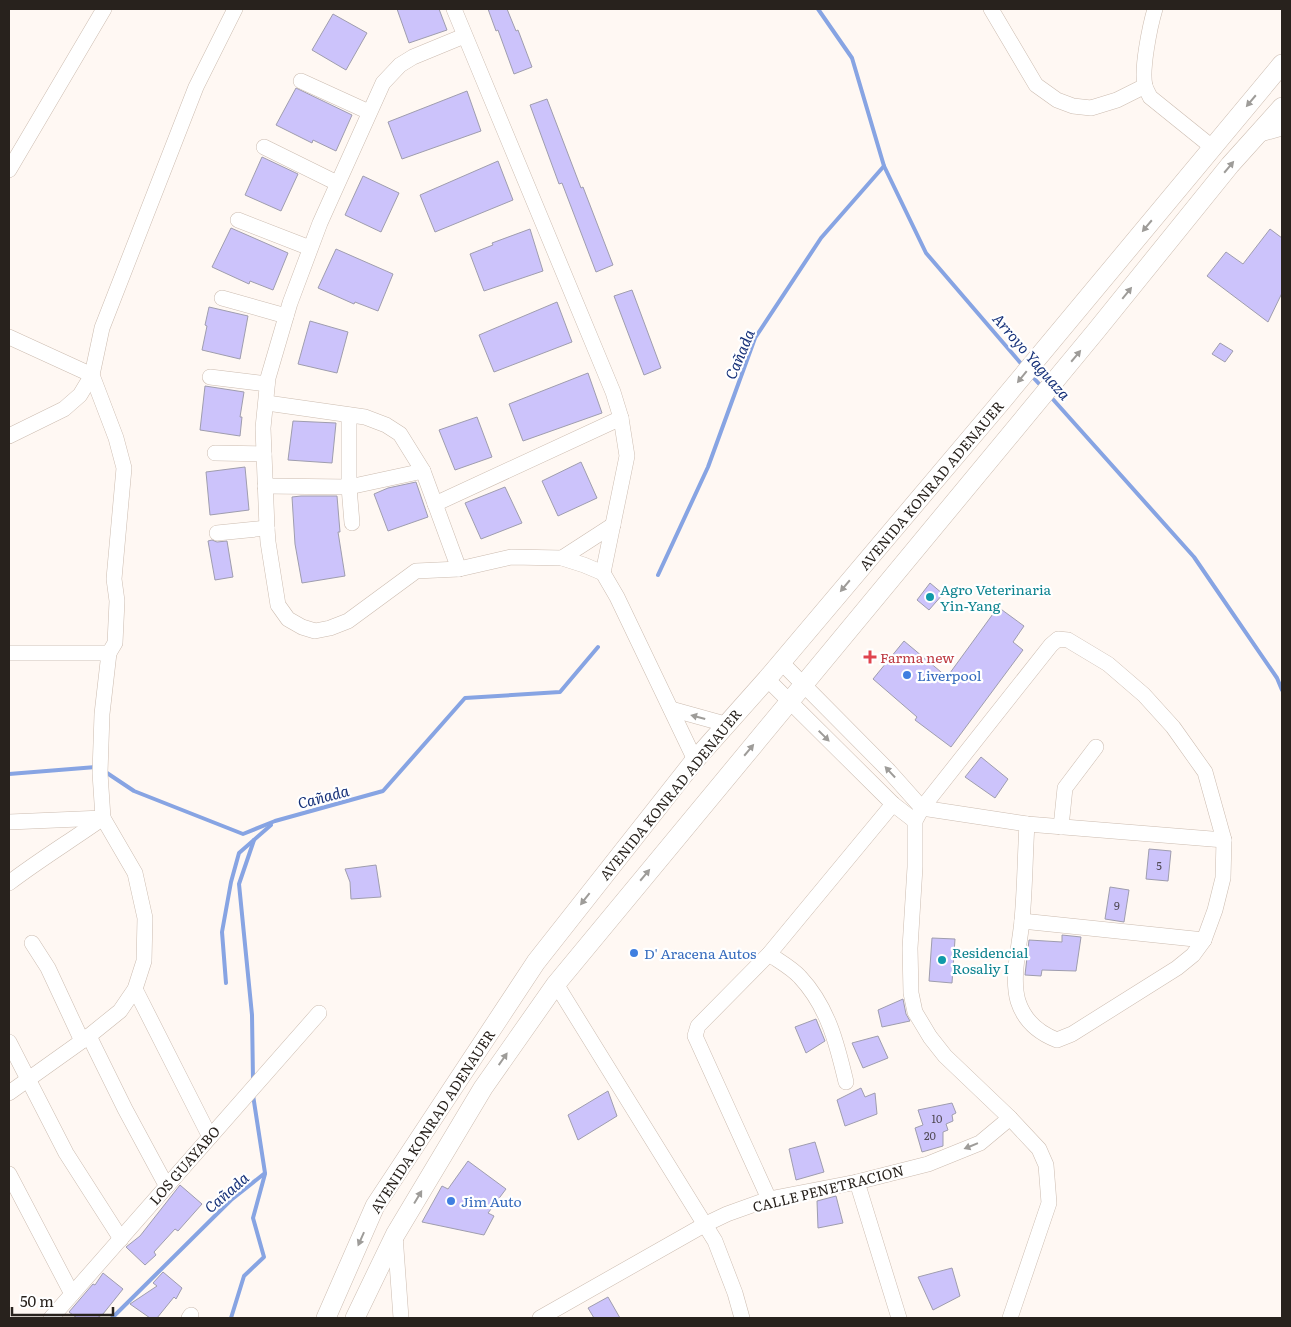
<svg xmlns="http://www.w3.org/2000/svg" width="1291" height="1327" font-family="Literata,serif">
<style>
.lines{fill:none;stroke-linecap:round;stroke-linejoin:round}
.stream{stroke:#87a4e3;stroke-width:4}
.building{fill:#ccc3fb;stroke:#9f9dae}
.minor-casing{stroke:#ccbcb0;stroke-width:16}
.major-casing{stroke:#ccbcb0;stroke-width:20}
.minor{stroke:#fff;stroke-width:15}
.major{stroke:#fff;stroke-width:19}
.oneway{fill:#9e9c99}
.culture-dot{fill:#0f9aa8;stroke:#fff;stroke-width:2}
.health-dot{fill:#e0444e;stroke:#fff;stroke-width:2}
.shop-dot{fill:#3f7fe0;stroke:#fff;stroke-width:2}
.labels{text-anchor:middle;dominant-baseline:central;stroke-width:4.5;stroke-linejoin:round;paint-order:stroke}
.number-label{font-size:11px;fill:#514a54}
.street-label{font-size:14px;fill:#28221d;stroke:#fff}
.culture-label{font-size:14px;fill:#0d838f;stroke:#fff;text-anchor:start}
.health-label{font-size:14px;fill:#be3a42;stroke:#fff;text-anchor:start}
.shop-label{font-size:14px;fill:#366cbe;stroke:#fff;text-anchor:start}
.water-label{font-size:15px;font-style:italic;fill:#163179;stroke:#fff}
</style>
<rect width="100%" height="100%" fill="#fff8f3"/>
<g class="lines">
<g class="stream">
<polyline points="818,9 852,58 884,166 926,253 1024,367"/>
<polyline points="1030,374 1042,387"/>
<polyline points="1050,396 1194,557 1277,678 1282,690"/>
<polyline points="658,575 708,467 755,338 821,238 884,166"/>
<polyline points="104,771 134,791 243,834 275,821 383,791 465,698 560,692 598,647"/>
<polyline points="9,774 96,767"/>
<polyline points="226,983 222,932 231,882 239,853 271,825"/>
<polyline points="253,1080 252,1015 239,884 254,840"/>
<polyline points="112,1318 231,1200 265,1173 253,1095"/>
<polyline points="231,1318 244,1276 264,1257 253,1218 265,1174"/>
</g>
</g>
<g class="building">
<polygon points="397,9 439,9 447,30 409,43"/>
<polygon points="488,9 507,9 516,31 518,30 532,67 514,74 498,30 496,31"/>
<polygon points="333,14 367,33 346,70 312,50"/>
<polygon points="296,88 352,115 336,151 313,140 312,143 276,125"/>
<polygon points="467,91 481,131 402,159 388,122"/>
<polygon points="547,99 581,188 583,187 613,265 596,272 562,183 559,184 530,105"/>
<polygon points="262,157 298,174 281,211 245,195"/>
<polygon points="498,161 513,200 435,232 420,195"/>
<polygon points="363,176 399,193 381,232 345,215"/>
<polygon points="231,228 288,253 273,290 250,281 249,284 212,267"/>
<polygon points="530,229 543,271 484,291 470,254 493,245 492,243"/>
<polygon points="1270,229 1282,238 1282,293 1268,322 1207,276 1226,252 1243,264"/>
<polygon points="336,249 393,274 378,311 355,302 354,304 318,288"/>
<polygon points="632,290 661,368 644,375 614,296"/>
<polygon points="557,302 572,342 494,372 479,335"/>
<polygon points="209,307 248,316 240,359 202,350 207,326 205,325"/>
<polygon points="310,321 348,332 337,373 298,364"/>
<polygon points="1220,343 1233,351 1225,362 1212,354"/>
<polygon points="588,373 602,413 523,441 509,404"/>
<polygon points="205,386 244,392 240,417 242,417 240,436 200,430"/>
<polygon points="477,417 492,457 455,470 439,430"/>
<polygon points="293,421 336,423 332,463 288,460"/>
<polygon points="581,462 597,498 558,516 542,481"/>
<polygon points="245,467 249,510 210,515 206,472"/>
<polygon points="416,482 428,517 388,531 374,494 388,488"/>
<polygon points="505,487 522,523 481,539 465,503"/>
<polygon points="301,496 337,496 340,532 338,532 345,576 302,583 295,544 292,497"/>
<polygon points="212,540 217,542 227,541 233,577 215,580 208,541"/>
<polygon points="930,583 943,594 929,610 917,600"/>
<polygon points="998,607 1024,626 1013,642 1023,650 951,747 915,720 917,717 873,679 904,641 947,677"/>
<polygon points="981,757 1008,779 995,798 965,777"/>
<polygon points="1149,849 1171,851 1168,881 1146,879"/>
<polygon points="376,865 381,897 351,899 350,882 345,869"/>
<polygon points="1110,887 1129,890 1124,922 1105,919"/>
<polygon points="1062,935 1081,937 1076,971 1042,970 1041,976 1025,975 1029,940 1062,942"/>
<polygon points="932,938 955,939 952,983 929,981"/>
<polygon points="903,999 906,1014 910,1021 882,1027 878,1010"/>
<polygon points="816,1019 825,1041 806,1053 795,1027"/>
<polygon points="878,1036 888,1058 863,1068 852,1043"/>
<polygon points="861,1088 865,1097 875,1093 877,1114 845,1126 837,1100"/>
<polygon points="608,1091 617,1116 578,1140 568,1115"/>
<polygon points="952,1103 956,1113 952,1115 953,1121 946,1124 948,1130 943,1132 943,1146 922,1152 915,1128 923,1125 918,1110"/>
<polygon points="815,1142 824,1172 796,1180 789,1149"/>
<polygon points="468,1161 506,1189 488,1213 494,1216 484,1235 422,1222 442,1186 448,1189"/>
<polygon points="180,1185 202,1204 178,1231 175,1229 154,1252 156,1255 145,1265 126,1247 140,1236"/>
<polygon points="836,1196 843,1223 818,1228 817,1201"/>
<polygon points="952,1268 960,1296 933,1310 918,1277"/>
<polygon points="163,1272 182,1288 176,1299 174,1297 157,1318 150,1318 130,1304 157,1286 153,1283"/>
<polygon points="103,1273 123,1289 103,1314 97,1318 77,1318 69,1312 93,1284 95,1285"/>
<polygon points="608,1297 620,1318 594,1318 588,1308"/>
</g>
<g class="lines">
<defs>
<g id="minor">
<polyline points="454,9 613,392 621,418 627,456 603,573"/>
<polyline points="991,9 1036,85 1057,100 1073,106 1091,108 1117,100 1145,86"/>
<path d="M1155,9C1150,26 1141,69 1145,86C1146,90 1149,94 1150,97L1212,147"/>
<polyline points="464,36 413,57 400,65 383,83 320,223 290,303 268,378 263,428 267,528 268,542 278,605 288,619 302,627 315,631 330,628 348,621 416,571 459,569 511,557 562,558 584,565 603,573 617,597 695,760"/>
<polyline points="301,81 369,112"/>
<polyline points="1257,135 1282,128"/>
<polyline points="264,147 337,183"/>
<polyline points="9,170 104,9"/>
<polyline points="238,220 310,248"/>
<polyline points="222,298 286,316"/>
<polyline points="9,337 92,375 116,438 124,468 114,579 117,601 115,643 109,653 9,653"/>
<polyline points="210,377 267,384"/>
<polyline points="267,403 365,417 386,425 400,434 423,471 459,569"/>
<polyline points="349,415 349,487 352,523"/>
<polyline points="9,436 64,409 80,395 92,375 102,328 196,87 235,9"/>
<polyline points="215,453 264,454"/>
<polyline points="265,486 349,487 423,471"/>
<polyline points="435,504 621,418"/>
<polyline points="217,533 267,528"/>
<polyline points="562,558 613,525"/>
<polyline points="781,662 889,771 922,808 1027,824 1224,840"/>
<polyline points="767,679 893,804 915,821"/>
<polyline points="671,709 725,724"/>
<polyline points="9,822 103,818 135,873 145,918 144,961 135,989 120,1011 89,1036 9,1093"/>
<polyline points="1061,827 1065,788 1096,747"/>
<path d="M9,883C39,860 72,840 103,818L100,773L102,714L109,653"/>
<polyline points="1022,921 1204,940"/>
<polyline points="32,943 48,968 82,1041"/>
<path d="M769,954C779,961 792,968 800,977C828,1007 837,1044 846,1082"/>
<polyline points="556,984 715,1241 735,1293 742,1318"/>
<polyline points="135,989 210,1137"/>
<polyline points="89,1036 125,1109 166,1185"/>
<polyline points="9,1042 66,1153 121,1239"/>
<polyline points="9,1174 72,1294"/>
<polyline points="857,1182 899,1318"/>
<polyline points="769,1199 695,1036 698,1026 769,954 893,804"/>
<polyline points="395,1235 401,1318"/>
<polyline points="51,1318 319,1013"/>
<polyline points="189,1318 191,1315"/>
<polyline points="540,1318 704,1225 727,1214 769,1199 857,1182 928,1164 980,1143 1010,1118"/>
<path d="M1010,1318L1049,1203L1046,1165L1039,1149L1010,1118L945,1056L930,1037L915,1012L911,993L910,948L915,867V821L922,808L1051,645L1058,639L1068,640L1108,664L1144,695L1173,727L1205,772L1224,840L1223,878L1215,910L1204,940L1193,955L1177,968L1072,1034L1057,1040C1039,1033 1024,1020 1018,1001C1011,977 1020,945 1022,920C1025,888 1025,856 1027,824"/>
</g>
<g id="major">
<polyline points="326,1318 375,1206 536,962 695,760 767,679 1001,402 1282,64"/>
<polyline points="355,1318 395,1235 483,1088 556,984 1096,331 1230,165 1282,107"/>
</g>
</defs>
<use href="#minor" class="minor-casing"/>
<use href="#major" class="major-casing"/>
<use href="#minor" class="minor"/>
<use href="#major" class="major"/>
</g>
<defs><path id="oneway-solid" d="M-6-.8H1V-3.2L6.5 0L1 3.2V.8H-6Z" transform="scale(1.25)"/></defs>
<g class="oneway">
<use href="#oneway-solid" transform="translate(1251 101) rotate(130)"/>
<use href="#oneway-solid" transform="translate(1229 167) rotate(-50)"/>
<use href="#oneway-solid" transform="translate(1147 226) rotate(130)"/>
<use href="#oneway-solid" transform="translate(1127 293) rotate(-51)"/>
<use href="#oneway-solid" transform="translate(1076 356) rotate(-50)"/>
<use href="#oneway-solid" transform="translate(1022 377) rotate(129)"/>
<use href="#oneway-solid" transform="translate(845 586) rotate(130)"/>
<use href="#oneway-solid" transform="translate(698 717) rotate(-165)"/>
<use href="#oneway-solid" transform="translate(824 736) rotate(45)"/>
<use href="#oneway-solid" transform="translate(749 750) rotate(-50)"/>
<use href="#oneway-solid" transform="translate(890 772) rotate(-133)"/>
<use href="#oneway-solid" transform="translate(645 875) rotate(-50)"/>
<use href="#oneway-solid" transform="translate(585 899) rotate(128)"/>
<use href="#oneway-solid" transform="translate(503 1059) rotate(-55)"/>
<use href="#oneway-solid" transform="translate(971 1146) rotate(158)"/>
<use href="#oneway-solid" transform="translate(418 1197) rotate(-59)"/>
<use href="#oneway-solid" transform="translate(361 1239) rotate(114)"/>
</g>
<g class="culture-dot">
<circle cx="930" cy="597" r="5"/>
<circle cx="942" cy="960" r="5"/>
</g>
<path class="health-dot" d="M867.5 649.5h5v5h5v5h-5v5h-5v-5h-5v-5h5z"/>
<g class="shop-dot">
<circle cx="907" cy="675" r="5"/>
<circle cx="634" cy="953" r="5"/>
<circle cx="451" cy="1201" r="5"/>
</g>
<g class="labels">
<g class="number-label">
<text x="1159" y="865">5</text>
<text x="1117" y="905">9</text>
<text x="937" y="1118">10</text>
<text x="930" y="1135">20</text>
</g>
<g class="street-label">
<text transform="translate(931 485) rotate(-50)">AVENIDA KONRAD ADENAUER</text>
<text transform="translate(670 794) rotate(-51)">AVENIDA KONRAD ADENAUER</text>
<text transform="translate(432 1121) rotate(-57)">AVENIDA KONRAD ADENAUER</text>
<text transform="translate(184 1165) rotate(-49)">LOS GUAYABO</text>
<text transform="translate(828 1188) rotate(-14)">CALLE PENETRACION</text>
</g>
<g class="culture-label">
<text x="940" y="589">Agro Veterinaria<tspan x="940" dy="16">Yin-Yang</tspan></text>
<text x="952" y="952">Residencial<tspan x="952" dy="16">Rosaliy I</tspan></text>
</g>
<g class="health-label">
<text x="880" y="657">Farma new</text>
</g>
<g class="shop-label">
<text x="917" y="675">Liverpool</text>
<text x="644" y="953">D' Aracena Autos</text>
<text x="461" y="1201">Jim Auto</text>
</g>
<g class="water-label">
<text transform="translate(739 354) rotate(-67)">Cañada</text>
<text transform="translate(1032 356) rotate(49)">Arroyo Yaguaza</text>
<text transform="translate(323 796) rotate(-15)">Cañada</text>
<text transform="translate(226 1192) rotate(-41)">Cañada</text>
</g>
</g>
<rect width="1291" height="1327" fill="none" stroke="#28221d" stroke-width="20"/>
<path d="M12 1307v8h101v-8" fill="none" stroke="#28221d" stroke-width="2.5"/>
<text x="20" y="1307" font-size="15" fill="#28221d" stroke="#ffffff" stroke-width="4" paint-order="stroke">50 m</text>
</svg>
